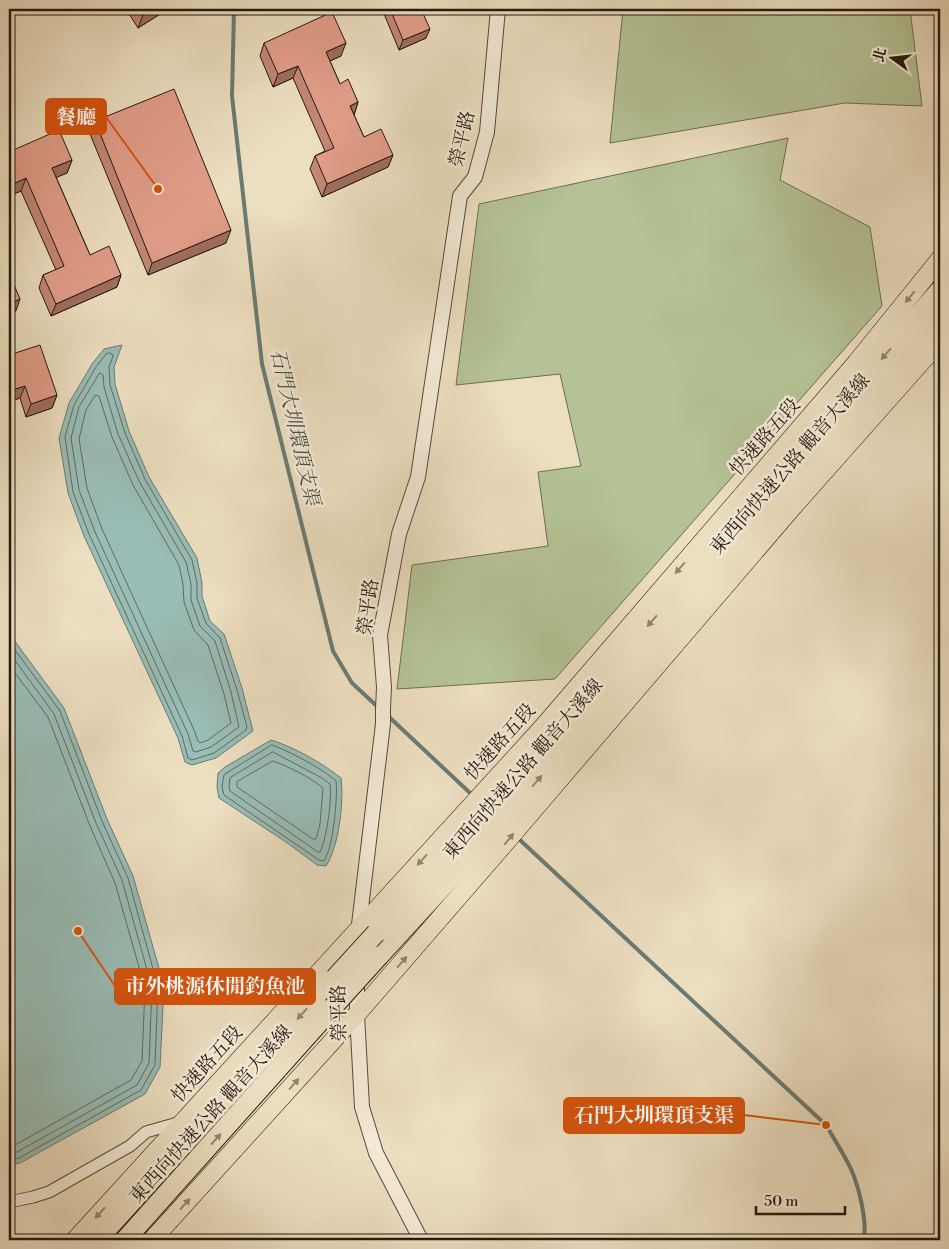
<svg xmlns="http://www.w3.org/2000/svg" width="949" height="1249" font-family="'Libre Bodoni','Noto Serif TC',serif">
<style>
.green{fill:#b4c295;stroke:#6c6e52}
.water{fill:#99bcb5;stroke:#6b7b73}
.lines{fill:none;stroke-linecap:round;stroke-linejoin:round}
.shore{stroke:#5f6a62;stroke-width:1}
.stream{stroke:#6b7b73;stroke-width:4}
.minor-casing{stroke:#574a3b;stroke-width:13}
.tertiary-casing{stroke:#574a3b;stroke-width:16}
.primary-casing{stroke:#25190f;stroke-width:19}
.trunk-casing{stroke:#25190f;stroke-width:21}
.minor{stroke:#f3ead6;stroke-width:11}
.tertiary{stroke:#f3ead6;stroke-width:14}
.primary{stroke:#ecdec0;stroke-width:18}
.trunk{stroke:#ecdec0;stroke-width:19}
.trunk-bridge-casing{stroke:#25190f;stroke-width:21;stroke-linecap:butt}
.trunk-bridge{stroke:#ecdec0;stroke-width:19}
.wall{fill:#c28776;stroke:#25190f}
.shaded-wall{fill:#9e6e60;stroke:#25190f}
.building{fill:#e19d89;stroke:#25190f}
.oneway{fill:#928570}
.labels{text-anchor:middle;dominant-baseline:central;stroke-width:5;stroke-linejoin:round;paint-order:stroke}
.street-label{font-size:19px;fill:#25190f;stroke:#f3ead6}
.water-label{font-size:20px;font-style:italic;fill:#4e5249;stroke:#f3ead6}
.leader{fill:none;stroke:#d4530c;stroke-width:2}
.callout-dot{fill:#d4530c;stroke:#f3ead6;stroke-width:2}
.callout{fill:#d4530c;stroke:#d4530c;stroke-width:2}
.callout-label{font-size:20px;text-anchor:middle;font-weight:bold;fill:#fff}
</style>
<rect width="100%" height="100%" fill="#ecdec0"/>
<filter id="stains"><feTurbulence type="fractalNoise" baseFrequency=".004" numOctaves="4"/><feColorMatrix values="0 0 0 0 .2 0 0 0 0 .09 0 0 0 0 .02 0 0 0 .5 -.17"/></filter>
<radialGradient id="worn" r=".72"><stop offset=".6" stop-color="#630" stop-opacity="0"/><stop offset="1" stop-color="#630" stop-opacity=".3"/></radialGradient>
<g class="green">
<polygon points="623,9 910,9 922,106 845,103 610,143"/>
<polygon points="788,138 780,180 870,227 882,306 555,679 397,689 412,565 548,546 538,472 581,466 560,374 456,385 479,204"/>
</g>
<g class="water">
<polygon points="122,345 114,367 115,384 129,431 149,477 197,558 202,583 202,596 210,621 224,634 242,688 253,731 216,758 192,765 185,762 178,738 84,536 68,493 59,438 69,403 92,364 104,349"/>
<polygon points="9,635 11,636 64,708 107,819 133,876 164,986 160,1067 145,1094 20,1163 9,1165"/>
<path d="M271,740C294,747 322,763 341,778C344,802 339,846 326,866L317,865L286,842L219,798L217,787L218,773L225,767Z"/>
</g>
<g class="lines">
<g class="shore">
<polygon points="110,353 112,354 113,356 109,367 110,385 125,433 145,479 192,560 197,583 197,598 206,623 220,638 237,690 247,727 246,730 214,753 192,760 188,758 182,736 89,534 73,492 65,437 74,405 96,367 106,354"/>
<polygon points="100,373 103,375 104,387 118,434 139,481 186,562 191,584 191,600 200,626 215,641 231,692 239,727 211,747 196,752 193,751 188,734 95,532 79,490 71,438 79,407"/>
<polygon points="96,395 99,396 112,437 133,485 179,565 183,584 184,602 194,630 208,645 224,694 231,723 208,740 200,743 198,741 194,730 102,529 87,488 79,439 86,410"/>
<polyline points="9,642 60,711 102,821 128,878 158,987 155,1065 141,1090 19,1158 9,1160"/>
<polyline points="9,652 54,714 96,823 122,880 152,988 149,1063 137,1085 17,1152 9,1153"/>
<polyline points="9,665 48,717 90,826 115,883 145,988 142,1061 131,1080 15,1145 9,1146"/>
<path d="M272,745C289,751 323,769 336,781C338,797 333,848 324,861L319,860L224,795L222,787L224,775Z"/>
<path d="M273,752L322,778L330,784C332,799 327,838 320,852H318L230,791L229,786L230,778Z"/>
<path d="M273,761C289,767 310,777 323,788L320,824L316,839H313L237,787V782Z"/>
</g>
<g class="stream">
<polyline points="234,9 232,96 262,364 333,651 352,683 380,709"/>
<polyline points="387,715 469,792"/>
<path d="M521,841L826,1125C834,1139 844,1154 851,1169C859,1187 867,1220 864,1240"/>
</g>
<defs>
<polyline id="minor" points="9,1202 33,1197 49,1192 130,1146 146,1132 181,1122"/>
<g id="tertiary">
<polyline points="358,933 383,724 383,709 384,687 380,635 399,534 418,477 460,196 475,177 487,132 498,9"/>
<polyline points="357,977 357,1014 362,1107 376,1153 421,1240"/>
</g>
<g id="primary">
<polyline points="75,1240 542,728 856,363 940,259"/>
<polyline points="152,1240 357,1014 506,842 792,508 940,341"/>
</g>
<g id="trunk">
<polyline points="376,933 474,825 940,290"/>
<polyline points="379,956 491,834 940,315"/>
<polyline points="97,1240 335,978"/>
<polyline points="125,1240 333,1007"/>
</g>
</defs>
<use href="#minor" class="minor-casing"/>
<use href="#tertiary" class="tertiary-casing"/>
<use href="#primary" class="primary-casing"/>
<use href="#trunk" class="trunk-casing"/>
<use href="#minor" class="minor"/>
<use href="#tertiary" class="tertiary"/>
<use href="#primary" class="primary"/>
<use href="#trunk" class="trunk"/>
<defs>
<g id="trunk-bridge">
<polyline points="335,978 376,933"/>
<polyline points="333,1007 379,956"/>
</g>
</defs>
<use href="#trunk-bridge" class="trunk-bridge-casing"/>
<use href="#trunk-bridge" class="trunk-bridge"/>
</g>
<g class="wall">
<polygon points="126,9 168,9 138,28"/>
<polygon points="382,9 421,9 426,38 399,50"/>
<polygon points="264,43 341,56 330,61 340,84 358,102 354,115 364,137 393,155 388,167 322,197 310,169 315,156 325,151 293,78 273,87 260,56"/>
<polygon points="95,121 226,243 148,275 90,134"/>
<polygon points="9,152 72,160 67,173 56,177 90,255 121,275 117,287 51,316 39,288 43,275 56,270 21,191 9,196"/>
<polygon points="9,355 57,395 52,408 26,417 20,398 9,402"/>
</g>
<g class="shaded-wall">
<polygon points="153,9 168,9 138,28 143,15"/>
<polygon points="430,29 426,38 399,50 403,40"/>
<polygon points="346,43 341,56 321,65 326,52"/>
<polygon points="298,66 293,78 273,87 278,74"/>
<polygon points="358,102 354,115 350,106"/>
<polygon points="393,155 388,167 322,197 327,184"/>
<polygon points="72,160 67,173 48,181 52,168"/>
<polygon points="26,178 21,191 9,196 9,186"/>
<polygon points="231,230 226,243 148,275 152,263"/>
<polygon points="121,275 117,287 51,316 56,304"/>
<polygon points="20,299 16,311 9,315 9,304"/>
<polygon points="25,386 20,398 9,402 9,391"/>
<polygon points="57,395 52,408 26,417 31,404"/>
</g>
<g class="building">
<polygon points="139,9 153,9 143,15"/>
<polygon points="390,9 421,9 430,29 403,40"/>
<polygon points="332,12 346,43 326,52 340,84 348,79 358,102 350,106 364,137 381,129 393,155 327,184 315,156 334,148 298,66 278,74 264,43"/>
<polygon points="174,89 231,230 152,263 95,121"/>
<polygon points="59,130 72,160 52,168 90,255 109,246 121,275 56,304 43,275 64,266 26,178 9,186 9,152"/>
<polygon points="9,273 20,299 9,304"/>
<polygon points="40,345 57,395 31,404 25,386 9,391 9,355"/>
</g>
<defs><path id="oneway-solid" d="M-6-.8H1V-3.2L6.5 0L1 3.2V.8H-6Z" transform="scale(1.25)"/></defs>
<g class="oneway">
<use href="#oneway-solid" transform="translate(910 297) rotate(129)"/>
<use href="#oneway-solid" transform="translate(886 354) rotate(131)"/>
<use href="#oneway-solid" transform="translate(680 568) rotate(131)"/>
<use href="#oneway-solid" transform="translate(652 621) rotate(131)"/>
<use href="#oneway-solid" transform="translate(537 781) rotate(-49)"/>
<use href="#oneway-solid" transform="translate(509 839) rotate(-51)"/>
<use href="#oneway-solid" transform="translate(422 860) rotate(132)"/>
<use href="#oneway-solid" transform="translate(402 962) rotate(-49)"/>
<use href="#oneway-solid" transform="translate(302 1014) rotate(132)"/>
<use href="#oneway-solid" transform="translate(294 1084) rotate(-48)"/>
<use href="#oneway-solid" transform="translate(216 1139) rotate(-48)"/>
<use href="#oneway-solid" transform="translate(185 1204) rotate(-48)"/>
<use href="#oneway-solid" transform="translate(100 1213) rotate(132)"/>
</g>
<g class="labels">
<g class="street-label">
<text transform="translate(462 139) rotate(-77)">榮平路</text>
<text transform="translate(765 437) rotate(-49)">快速路五段</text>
<text transform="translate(790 464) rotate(-49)">東西向快速公路 觀音大溪線</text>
<text transform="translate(368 607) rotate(-82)">榮平路</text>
<text transform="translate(500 742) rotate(-48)">快速路五段</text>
<text transform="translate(523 769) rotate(-49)">東西向快速公路 觀音大溪線</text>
<text transform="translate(339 1013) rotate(-91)">榮平路</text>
<text transform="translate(207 1064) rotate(-48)">快速路五段</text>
<text transform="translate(211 1114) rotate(-48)">東西向快速公路 觀音大溪線</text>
</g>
<g class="water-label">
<text transform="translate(294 427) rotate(77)">石門大圳環頂支渠</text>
</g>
</g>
<path class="leader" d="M158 189L106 117M78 931L115 986M826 1125L744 1115"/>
<g class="callout-dot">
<circle cx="158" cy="189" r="5"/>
<circle cx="78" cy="931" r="5"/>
<circle cx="826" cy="1125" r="5"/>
</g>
<g class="callout">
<rect x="46" y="99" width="60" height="35" rx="5"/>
<rect x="115" y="969" width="200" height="35" rx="5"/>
<rect x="564" y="1098" width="180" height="35" rx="5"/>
</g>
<g class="callout-label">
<text x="76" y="124">餐廳</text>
<text x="215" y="993">市外桃源休閒釣魚池</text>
<text x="654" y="1122">石門大圳環頂支渠</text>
</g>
<rect width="949" height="1249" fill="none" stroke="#ecdec0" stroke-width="30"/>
<rect x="10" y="10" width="929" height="1229" fill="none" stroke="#25190f" stroke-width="2.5"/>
<rect x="15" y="15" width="919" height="1219" fill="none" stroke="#25190f"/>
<g transform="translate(892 58) rotate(285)" stroke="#f3ead6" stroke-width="4" paint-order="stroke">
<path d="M0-4L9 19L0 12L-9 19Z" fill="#25190f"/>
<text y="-8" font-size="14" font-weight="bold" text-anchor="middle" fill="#25190f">北</text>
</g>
<path d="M756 1206v8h89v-8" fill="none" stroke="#25190f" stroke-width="2.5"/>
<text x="764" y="1206" font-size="15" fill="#25190f" stroke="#f3ead6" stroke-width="4" paint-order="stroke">50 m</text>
<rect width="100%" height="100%" filter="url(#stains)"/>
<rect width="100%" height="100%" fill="url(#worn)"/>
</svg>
